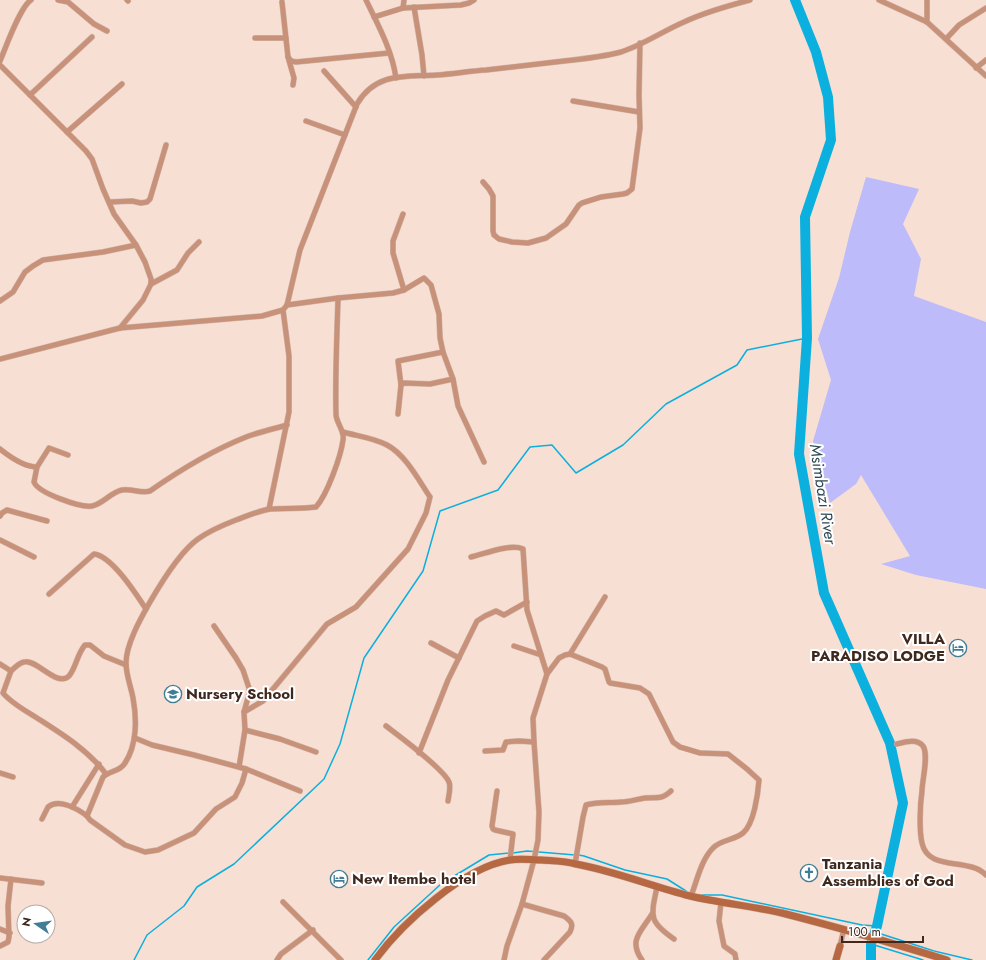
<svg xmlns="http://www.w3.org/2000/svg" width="986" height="960" font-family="Jost,sans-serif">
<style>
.green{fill:#bdbbf9}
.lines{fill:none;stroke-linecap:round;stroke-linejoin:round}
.stream{stroke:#0bb0de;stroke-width:1.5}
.river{stroke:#0bb0de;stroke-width:10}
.street-casing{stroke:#d3baaf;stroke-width:6}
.secondary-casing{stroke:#d3baaf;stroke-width:8}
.street{stroke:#c8927a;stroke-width:5}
.secondary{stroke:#b66843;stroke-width:7}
.labels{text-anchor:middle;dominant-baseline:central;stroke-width:4;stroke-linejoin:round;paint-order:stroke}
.poi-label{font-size:15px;font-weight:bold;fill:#3f281d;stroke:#fff;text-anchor:start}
.water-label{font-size:16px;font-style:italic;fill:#2d4955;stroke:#fff}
</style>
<rect width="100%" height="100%" fill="#f8dfd4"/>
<polygon class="green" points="866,177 919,189 903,224 921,259 914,296 986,322 986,589 916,575 881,564 910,556 861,475 856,484 830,503 813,441 831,380 818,339 839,278 850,232"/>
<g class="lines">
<g class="stream">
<polyline points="513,853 527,851 575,855"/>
<polyline points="579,855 584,856 625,870 667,879 686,891"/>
<polyline points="702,895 722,895 862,925 877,926"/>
<polyline points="875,932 934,951 972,960"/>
<polyline points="871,944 923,960"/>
<polyline points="134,960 147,935 184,906 197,887 234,864 324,779 340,744 364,658 423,571 440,511 498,490 530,447 552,445 576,473 623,445 666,404 737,365 747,350 807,338"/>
<polyline points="368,960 394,927 441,884 489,855 509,853"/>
</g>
<polyline class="river" points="795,0 816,52 828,97 831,140 805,217 807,338 799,454 824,593 890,743 903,803 877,926 871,944 871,960"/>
<defs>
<g id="street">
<polyline points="58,0 68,2 94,24 107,31"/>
<polyline points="127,0 128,1"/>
<path d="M366,0C378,25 392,50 396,78"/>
<polyline points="879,0 927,22 986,76"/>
<polyline points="282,2 288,57 291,61 296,62 389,53"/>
<polyline points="414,7 422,55 424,76"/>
<polyline points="403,8 404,0"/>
<polyline points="374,17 403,8 461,5 469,3 474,0"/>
<polyline points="927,22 927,0"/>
<polyline points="255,38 286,38"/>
<polyline points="946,39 959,25 986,8"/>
<polyline points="288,57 294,78 293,85"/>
<path d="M0,61C6,47 20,7 31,0"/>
<polyline points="0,65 86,151 92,159 103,189 114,214 136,245 145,262 151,279 151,284 143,300 120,328"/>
<polyline points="976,68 986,60"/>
<polyline points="324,71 356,107"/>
<polyline points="30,95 92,37"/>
<polyline points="573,101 639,112"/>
<polyline points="306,121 345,135"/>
<polyline points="67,132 122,84"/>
<polyline points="483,182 489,189 493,196 493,231 494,235 499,239 512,242 528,243 546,238 566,224 579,205 582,203 601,197 623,194 627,193 632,189 640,128 639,95 640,43"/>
<polyline points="110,202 132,201 141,203 147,202 150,199 166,145"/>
<polyline points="403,214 393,241 393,253 404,290"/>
<polyline points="151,284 177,270 188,253 199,242"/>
<polyline points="0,301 13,292 25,272 33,266 43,260 103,252 136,245"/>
<polyline points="287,305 338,298 393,293 404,290 424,278 431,285 439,314 440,338 443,352 453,379 458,406 484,462"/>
<polyline points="0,359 120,328 262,316 283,310"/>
<polyline points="401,385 398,361 443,352"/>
<polyline points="398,414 401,385 404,383 430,384 453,379"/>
<path d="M0,449C10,457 24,467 37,467L49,448L68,455"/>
<path d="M37,467L34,482C38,493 81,508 92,506C103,504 111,492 122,490C132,488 140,494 150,491C180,470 211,451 246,437C259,432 273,429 287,425"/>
<path d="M269,509L289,412V356L283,310L287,305L300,250L357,104C376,72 405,77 437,75C453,74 470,71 486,70C512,67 538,64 564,61C583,59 602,57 621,52C643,45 663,31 684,22C705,12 727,6 750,0"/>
<polyline points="0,516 2,513 7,510 47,521"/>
<polyline points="0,540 34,557"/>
<path d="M471,557C484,554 511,543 523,549L527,610L547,674"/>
<path d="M49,594L94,554C112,556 136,594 146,609"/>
<polyline points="214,626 236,658 243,670 249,688 249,694 244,712 245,730 239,767"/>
<polyline points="431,643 459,658"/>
<polyline points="514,646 541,655"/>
<polyline points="570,654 605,597"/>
<path d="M0,664L11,671L3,693C11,703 26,711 37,718C62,734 88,750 106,774"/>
<path d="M11,671C14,668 19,663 24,662C36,658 57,688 69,676C76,668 77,654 85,645H90L104,656L126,665"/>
<path d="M244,712L263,701L327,624L356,607L408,549L426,513L430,497C419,481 406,455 387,445C374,438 357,436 343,432"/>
<path d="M386,726C399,736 444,769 449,782C451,787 449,795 448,801"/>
<polyline points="245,730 280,739 316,752"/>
<polyline points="135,738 152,745 194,755 246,769 300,791"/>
<path d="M897,744C905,742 917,738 923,746C929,755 922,781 922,791C920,805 919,830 922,843C928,872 969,857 986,875"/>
<polyline points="485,751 503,750 506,742 519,741 534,742"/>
<polyline points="419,753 448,680 477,621 485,616 496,611 504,615 527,602"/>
<path d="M246,769L242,783L235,797L216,809L194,833L158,850L145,852L125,845L90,820L87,816L103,777C110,770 120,772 125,763C137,745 137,719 133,698C131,687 126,675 126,663C126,644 141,618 150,602C161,583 181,551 198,539C209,531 223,525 236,520C247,516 258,511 270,509C285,508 301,509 316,507C327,495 341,456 343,440C345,431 336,423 336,414C335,375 337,336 338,298"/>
<polyline points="0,773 13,777"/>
<polyline points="497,791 492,826 493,829 495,830 513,834 510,860"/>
<polyline points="72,807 99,764"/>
<path d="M42,819L48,807C59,798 78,809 87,816"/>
<path d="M575,864L583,817L586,805C597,802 609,803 621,802C629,802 637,799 645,798C658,797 661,800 671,791"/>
<polyline points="0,878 42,883"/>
<path d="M657,887C651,916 648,921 674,939"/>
<polyline points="283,902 341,960"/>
<polyline points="721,902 719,921 724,946 735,954 736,960"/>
<path d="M522,904L564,916C571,921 574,924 570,932L544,960"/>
<polyline points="0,929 10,933"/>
<polyline points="0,946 8,942 9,937 8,906 11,879"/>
<polyline points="840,946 844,929"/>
<polyline points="277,960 281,954 313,930"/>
<path d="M504,960L507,946L522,904L534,860L538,840L539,812L534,742L533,718L547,674L559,658L565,655L570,654L602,667L605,669L609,682L610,683L640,688L649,694L673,742L680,747L700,753L728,754L747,769L759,780C758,794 754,824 743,833C735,840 720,840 713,848C701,860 697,881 691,896"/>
<path d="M642,960C628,940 641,932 652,914"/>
</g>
<g id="secondary">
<path d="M375,960C402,923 464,867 510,860C520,858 531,860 541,860C553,861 564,861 576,864C614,871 651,886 690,896C720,903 751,906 782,913C837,927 892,943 947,960"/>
<polyline points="836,960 840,946"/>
</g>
</defs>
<use href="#street" class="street-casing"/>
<use href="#secondary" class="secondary-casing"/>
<use href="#street" class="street"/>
<use href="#secondary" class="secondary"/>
</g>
<defs>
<symbol id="hotel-ring" viewBox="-11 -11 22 22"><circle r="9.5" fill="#fff" stroke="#417d95" stroke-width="1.5"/><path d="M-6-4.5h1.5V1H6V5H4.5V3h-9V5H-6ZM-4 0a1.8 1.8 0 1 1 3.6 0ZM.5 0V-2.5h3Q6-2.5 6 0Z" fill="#417d95"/></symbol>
<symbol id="school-ring" viewBox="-11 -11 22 22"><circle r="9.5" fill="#fff" stroke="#417d95" stroke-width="1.5"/><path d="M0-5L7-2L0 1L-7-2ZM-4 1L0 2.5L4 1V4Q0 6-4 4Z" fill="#417d95"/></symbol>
<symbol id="church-ring" viewBox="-11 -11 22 22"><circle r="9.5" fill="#fff" stroke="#417d95" stroke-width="1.5"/><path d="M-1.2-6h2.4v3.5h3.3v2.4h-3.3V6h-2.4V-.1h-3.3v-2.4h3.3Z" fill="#417d95"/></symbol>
</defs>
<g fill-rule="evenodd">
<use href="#hotel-ring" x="948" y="638" width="20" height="20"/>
<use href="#school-ring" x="163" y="684" width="20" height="20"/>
<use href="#church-ring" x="799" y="863" width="20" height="20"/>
<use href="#hotel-ring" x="329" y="869" width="20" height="20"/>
</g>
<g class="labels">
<g class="poi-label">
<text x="945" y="639" text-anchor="end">VILLA<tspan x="945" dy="17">PARADISO LODGE</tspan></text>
<text x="186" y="694">Nursery School</text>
<text x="822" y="864">Tanzania<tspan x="822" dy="17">Assemblies of God</tspan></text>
<text x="352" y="879">New Itembe hotel</text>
</g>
<g class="water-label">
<text transform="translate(823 494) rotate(81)">Msimbazi River</text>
</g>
</g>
<g transform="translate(36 924) rotate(283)"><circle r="19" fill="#ffffff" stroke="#b2a9a5"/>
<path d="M0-3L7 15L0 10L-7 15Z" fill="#417d95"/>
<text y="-6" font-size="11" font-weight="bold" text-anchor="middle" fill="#3f281d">N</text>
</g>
<path d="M842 936v6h81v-6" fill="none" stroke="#3f281d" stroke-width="2"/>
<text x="848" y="936" font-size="12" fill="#3f281d" stroke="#ffffff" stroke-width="3" paint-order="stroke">100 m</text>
</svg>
